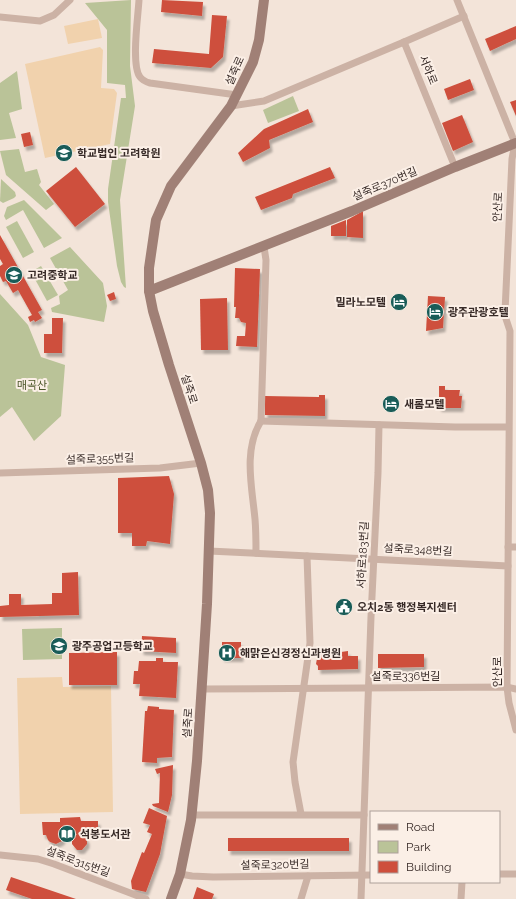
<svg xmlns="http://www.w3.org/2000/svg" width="516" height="899" font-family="Raleway,'Noto Sans KR',sans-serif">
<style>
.green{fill:#bac398}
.sand{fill:#f1d2ad}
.building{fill:#ce4f3c;filter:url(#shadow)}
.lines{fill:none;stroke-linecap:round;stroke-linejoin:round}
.street{stroke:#ccb2a5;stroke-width:7}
.secondary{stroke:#a08076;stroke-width:10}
.labels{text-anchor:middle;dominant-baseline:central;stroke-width:4;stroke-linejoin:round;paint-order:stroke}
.street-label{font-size:11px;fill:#372a27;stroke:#fbefe6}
.poi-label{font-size:11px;font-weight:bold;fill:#372a27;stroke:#fbefe6;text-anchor:start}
.park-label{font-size:11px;fill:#4b5729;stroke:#fbefe6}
</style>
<defs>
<filter id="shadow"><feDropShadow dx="2.5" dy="4" stdDeviation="1" flood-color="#0004"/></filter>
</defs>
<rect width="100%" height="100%" fill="#f3e4d9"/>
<g class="green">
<polygon points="131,0 130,66 135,106 120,200 126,288 124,287 121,282 117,266 108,202 108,189 121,98 126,98 125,85 107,83 107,30 85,3"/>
<polygon points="17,71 22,109 9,113 16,138 0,140 0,83"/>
<polygon points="293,96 299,111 268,123 263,110"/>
<polygon points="19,149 25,172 37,169 41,182 39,185 54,204 46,210 6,175 0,151"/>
<polygon points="1,179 15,192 16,196 14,198 3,203 0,201"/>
<polygon points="24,200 62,238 44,248 23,210 6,220 4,216 7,207"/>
<polygon points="17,221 34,252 23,258 6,227"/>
<polygon points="70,247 103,283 107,306 104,322 52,312 51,308 60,304 59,296 68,290 50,258"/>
<polygon points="41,266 58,295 47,301 31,272"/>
<polygon points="0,294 28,325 41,357 65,365 61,416 34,441 12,407 0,417"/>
<polygon points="62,628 62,659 23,660 22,629"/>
</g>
<g class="sand">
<polygon points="98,19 102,38 68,44 64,26"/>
<polygon points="100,47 103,50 101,88 114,89 117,93 110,144 45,158 25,64"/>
<polygon points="62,677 63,687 111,686 113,812 20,814 17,678"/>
</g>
<g class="building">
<polygon points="162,0 203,2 202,16 161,12"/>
<polygon points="212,15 227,16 223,57 211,68 152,63 154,49 209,54"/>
<polygon points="516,26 516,39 490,51 485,39"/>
<polygon points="470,79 474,90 448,100 444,89"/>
<polygon points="516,100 516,116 510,102"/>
<polygon points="308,109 313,122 269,140 270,148 243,162 238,153 264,129"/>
<polygon points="462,115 473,142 453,151 442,123"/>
<polygon points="30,132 33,145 24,147 21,134"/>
<polygon points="76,167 105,204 75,227 46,191"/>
<polygon points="330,167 335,178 293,194 292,198 261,210 255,197"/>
<polygon points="363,211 363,238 347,237 347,220"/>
<polygon points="346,220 346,236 331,236 331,226"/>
<polygon points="0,235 42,310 38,312 42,318 35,322 34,320 30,322 28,317 32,315 18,290 13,293 6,281 3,282 0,276 0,266 3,264 0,259"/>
<polygon points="235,268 260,269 257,347 236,346 237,336 245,336 246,323 241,322 239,318 235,318 236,307 234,307"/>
<polygon points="114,292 116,299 110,301 107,295"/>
<polygon points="428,296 445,297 443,328 426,331"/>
<polygon points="227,298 228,350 201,350 200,299"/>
<polygon points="52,318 63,318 62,353 44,353 44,334 52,334"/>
<polygon points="439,386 445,386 445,390 460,390 459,396 462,396 461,408 439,408"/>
<polygon points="319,395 325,395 325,416 265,415 265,396 319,397"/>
<polygon points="169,476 174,494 170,544 147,541 146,546 132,546 132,533 118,533 118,478"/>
<polygon points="78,572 79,615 0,617 0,606 9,605 9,594 21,594 21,605 52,604 52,593 62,593 62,573"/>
<polygon points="142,636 176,638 176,653 141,651"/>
<rect x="222" y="642" width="19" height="16"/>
<polygon points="348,651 348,656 358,656 358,669 318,670 318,666 316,664 318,653 323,653 324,657 341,656 341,652"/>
<polygon points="117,652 117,685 69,685 69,653"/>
<polygon points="378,654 424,654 424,667 378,668"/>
<polygon points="156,658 163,658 163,662 178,662 176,698 139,696 140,684 133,684 134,671 138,671 139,661 156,661"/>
<polygon points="148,706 159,707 159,709 174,710 172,757 157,758 157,763 142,762 145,711 147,711"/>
<polygon points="173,765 172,795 168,812 153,806 152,804 159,803 160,773 157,774 155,769"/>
<polygon points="149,808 167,816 160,854 146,892 132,889 131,881 142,852 144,853 152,834 147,832 150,825 143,823"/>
<polygon points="80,817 81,821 98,821 98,834 83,834 87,840 87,844 82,850 77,850 72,844 72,839 77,834 64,834 62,841 56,844 50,842 48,840 46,835 43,835 42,822 60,822 60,818"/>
<rect x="228" y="838" width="121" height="13"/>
<polygon points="11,877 76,899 32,899 6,890"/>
<polygon points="197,887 214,894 212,899 193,899"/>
</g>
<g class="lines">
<g class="street">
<path d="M139,0C138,17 131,65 140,77C143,81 146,82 150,83L237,95"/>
<polyline points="457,0 515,143 512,159 505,312 506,319 510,331 507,687 509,703 516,730"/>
<polyline points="0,17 40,21 54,15 70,0"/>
<polyline points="231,106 264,101 404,42"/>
<polyline points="455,167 404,42 464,16"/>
<polyline points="261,421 455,427 508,427"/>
<polyline points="261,421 266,260 264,247"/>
<polyline points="0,473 160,468 201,463"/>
<polyline points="508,547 516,547"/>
<polyline points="209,551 508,566"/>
<path d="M256,553C256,542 256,531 255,519C252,487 243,450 261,421"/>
<polyline points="202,689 507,687 516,689"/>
<polyline points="301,814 295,782 293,762 310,643 307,556"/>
<polyline points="192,815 364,815"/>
<polyline points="0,855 38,859 54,864 146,899"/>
<polyline points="180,874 192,876 213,877 371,875"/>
<polyline points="499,874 516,874"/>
<polyline points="301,899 308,876"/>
<polyline points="361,899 371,617 378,473 379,425"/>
<polyline points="461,899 462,882"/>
</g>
<g class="secondary">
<polyline points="149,291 352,211 455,167 516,143"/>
<polyline points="171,899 180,874 191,820 197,761 207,604 210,513 208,490 201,463 169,365 153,311 149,291 149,268 156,220 171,186 231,106 253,62 259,40 264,0"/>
</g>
</g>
<defs>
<symbol id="school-disc" viewBox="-11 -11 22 22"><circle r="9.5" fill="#195c58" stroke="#fbefe6"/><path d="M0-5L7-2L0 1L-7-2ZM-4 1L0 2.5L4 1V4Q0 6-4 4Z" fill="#fff"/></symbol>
<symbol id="hotel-disc" viewBox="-11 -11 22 22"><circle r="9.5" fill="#195c58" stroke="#fbefe6"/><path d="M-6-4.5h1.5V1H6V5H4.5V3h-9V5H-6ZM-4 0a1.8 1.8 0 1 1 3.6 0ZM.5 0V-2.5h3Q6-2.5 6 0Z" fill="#fff"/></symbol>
<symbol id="civic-disc" viewBox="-11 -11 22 22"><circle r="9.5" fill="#195c58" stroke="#fbefe6"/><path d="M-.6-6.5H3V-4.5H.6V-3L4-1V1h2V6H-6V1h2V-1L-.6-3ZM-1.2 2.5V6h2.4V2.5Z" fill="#fff"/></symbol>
<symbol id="hospital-disc" viewBox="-11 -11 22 22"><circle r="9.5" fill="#195c58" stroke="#fbefe6"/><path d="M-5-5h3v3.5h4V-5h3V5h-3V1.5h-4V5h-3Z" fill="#fff"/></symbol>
<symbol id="library-disc" viewBox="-11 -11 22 22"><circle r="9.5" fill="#195c58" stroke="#fbefe6"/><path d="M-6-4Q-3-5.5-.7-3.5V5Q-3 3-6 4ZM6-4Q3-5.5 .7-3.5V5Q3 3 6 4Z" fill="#fff"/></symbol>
</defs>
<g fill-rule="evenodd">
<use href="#school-disc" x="54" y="143" width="20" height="20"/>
<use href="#school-disc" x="4" y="265" width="20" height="20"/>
<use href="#hotel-disc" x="389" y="292" width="20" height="20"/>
<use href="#hotel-disc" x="425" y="302" width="20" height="20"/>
<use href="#hotel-disc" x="381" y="394" width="20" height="20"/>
<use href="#civic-disc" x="334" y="597" width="20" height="20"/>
<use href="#school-disc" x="49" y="636" width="20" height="20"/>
<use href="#hospital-disc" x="217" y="643" width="20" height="20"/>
<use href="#library-disc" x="57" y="824" width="20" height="20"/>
</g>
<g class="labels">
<g class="street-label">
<text transform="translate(428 70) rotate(68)">서하로</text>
<text transform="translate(235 71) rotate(-66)">설죽로</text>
<text transform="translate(385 184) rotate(-23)">설죽로370번길</text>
<text transform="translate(498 207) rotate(-87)">안산로</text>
<text transform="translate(189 389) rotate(72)">설죽로</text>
<text transform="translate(100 459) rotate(-2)">설죽로355번길</text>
<text transform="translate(418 550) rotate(3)">설죽로348번길</text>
<text transform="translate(363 555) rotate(-87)">서하로183번길</text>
<text transform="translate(497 672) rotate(-90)">안산로</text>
<text x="406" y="676">설죽로336번길</text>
<text transform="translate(188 723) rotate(-86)">설죽로</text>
<text transform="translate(78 862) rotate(20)">설죽로315번길</text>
<text transform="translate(275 865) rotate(-1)">설죽로320번길</text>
</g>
<g class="poi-label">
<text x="77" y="153">학교법인 고려학원</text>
<text x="27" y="275">고려중학교</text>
<text x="386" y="302" text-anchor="end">밀라노모텔</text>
<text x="448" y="312">광주관광호텔</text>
<text x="404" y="404">새롬모텔</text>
<text x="357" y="607">오치2동 행정복지센터</text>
<text x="72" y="646">광주공업고등학교</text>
<text x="240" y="653">해맑은신경정신과병원</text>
<text x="80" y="834">석봉도서관</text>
</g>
<g class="park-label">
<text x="32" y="385">매곡산</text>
</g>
</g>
<rect x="370" y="811" width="130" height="72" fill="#fbefe6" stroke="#ada09a"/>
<rect x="378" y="824" width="20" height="6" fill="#a08076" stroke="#ada09a"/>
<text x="406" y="831" font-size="12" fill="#372a27">Road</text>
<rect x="378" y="841" width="20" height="12" fill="#bac398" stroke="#ada09a"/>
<text x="406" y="851" font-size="12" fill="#372a27">Park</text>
<rect x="378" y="861" width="20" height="12" fill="#ce4f3c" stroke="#ada09a"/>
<text x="406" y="871" font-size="12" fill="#372a27">Building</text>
</svg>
